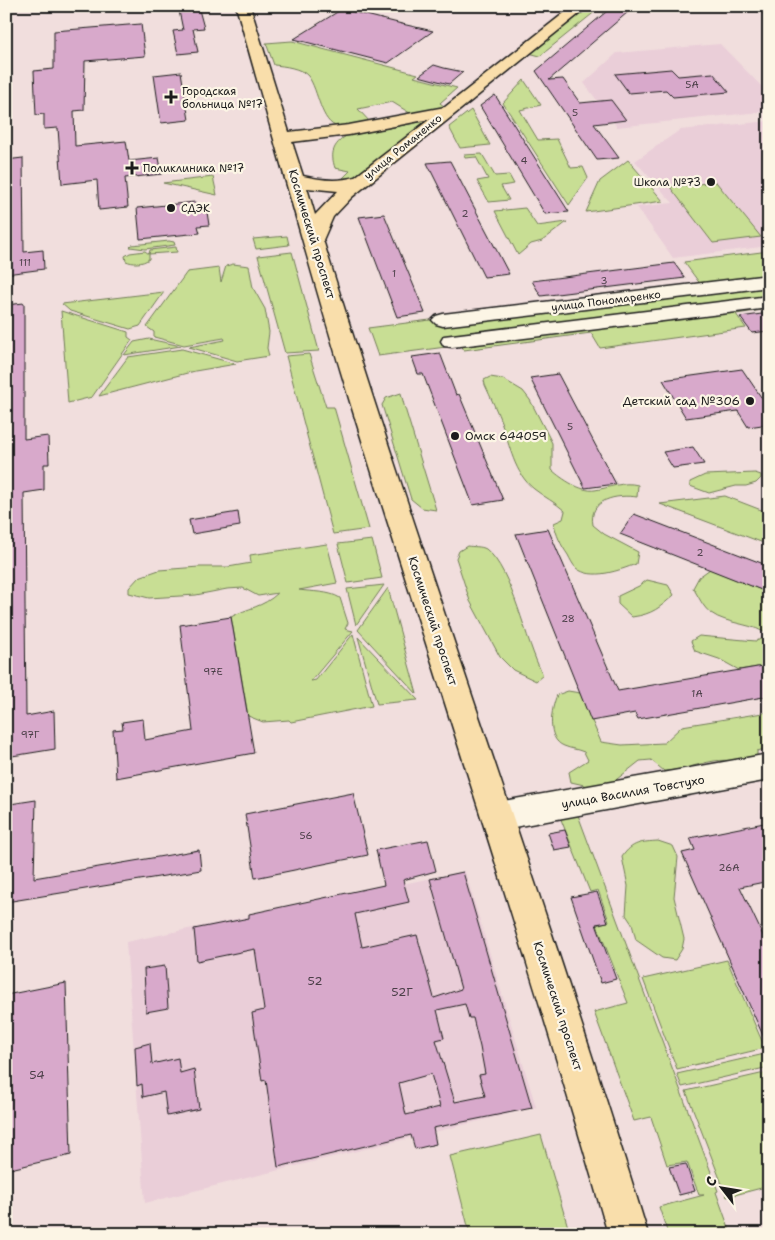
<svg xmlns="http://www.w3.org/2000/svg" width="775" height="1240" font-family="'Shantell Sans',sans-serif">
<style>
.built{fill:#eaced8}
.green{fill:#c8de94;stroke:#727d58}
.building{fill:#d8a9cb;stroke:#1c1c1c;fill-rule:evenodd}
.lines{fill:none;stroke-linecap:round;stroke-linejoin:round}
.minor-casing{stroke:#1c1c1c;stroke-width:3}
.major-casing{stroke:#1c1c1c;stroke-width:3}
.minor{fill:#fcf5e5;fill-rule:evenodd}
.major{fill:#f9deab;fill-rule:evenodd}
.poi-dot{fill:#1c1c1c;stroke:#fcf5e5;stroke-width:2}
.labels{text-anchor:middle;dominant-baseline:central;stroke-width:4.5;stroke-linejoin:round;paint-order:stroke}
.number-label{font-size:10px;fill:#4b3f48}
.far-poi-label{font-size:11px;fill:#1c1c1c;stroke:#fcf5e5;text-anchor:start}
.far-street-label{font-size:11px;fill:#1c1c1c;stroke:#fcf5e5}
.street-label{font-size:12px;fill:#1c1c1c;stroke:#fcf5e5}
.poi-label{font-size:12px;fill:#1c1c1c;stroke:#fcf5e5;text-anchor:end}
.near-number-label{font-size:12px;fill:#4b3f48}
</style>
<rect width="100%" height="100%" fill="#f1dedd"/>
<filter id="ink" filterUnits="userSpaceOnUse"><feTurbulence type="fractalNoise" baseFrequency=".02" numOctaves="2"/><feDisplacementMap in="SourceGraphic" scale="10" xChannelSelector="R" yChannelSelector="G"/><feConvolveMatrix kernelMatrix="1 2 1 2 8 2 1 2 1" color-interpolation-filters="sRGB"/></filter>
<g filter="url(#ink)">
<g class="built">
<polygon points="720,44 769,94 769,111 617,127 584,83 617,53"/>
<polygon points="769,121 769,246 673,258 637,207 673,203 635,161 680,130"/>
<polygon points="465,871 536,1107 145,1203 126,942"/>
</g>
<g class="green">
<polygon points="588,6 602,6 540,56 529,53"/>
<path d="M292,41L418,74L414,77L457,88L440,103L445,107L413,115L392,102L358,109L371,123C361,124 349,128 339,127C320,124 319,90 308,76C301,68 284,66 274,65L266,43Z"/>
<polygon points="524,80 541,105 520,110 538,140 557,139 571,168 583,167 588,178 569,205 503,103"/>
<polygon points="471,110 490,145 460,148 449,127"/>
<path d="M425,121L415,133L358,177L340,181L350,171L335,168C330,153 333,145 346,136Z"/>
<polygon points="482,154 495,176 509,175 514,184 501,186 509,200 489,202 477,181 488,179 476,157 465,158 464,155"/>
<polygon points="628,160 663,201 586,212 600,181"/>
<polygon points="213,177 217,195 163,183"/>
<polygon points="716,182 761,237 713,243 670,187"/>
<polygon points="525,208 537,226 567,222 542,241 531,244 518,255 495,211"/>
<polygon points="287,236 289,245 256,249 253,239"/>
<polygon points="169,241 174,242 175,245 145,249 130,247 132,245"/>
<path d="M176,247L177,252L149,254V259C142,264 133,264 126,261L125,256L130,253L145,251L149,254L150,250Z"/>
<polygon points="769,251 769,309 736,314 746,328 600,348 591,333 464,350 461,345 378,356 368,328 701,285 684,262"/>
<polygon points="292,252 319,351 285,353 258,256"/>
<polygon points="233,264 249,266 253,288 265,309 269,332 267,348 269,356 237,361 189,347 225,340 224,338 184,345 154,337 154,332 147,327 187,272 219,268 221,282 226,266"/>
<polygon points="164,292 140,326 130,329 70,311 62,304"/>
<polygon points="61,311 128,332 128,337 132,340 92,397 68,403"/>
<polygon points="149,339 181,346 124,355 134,342"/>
<polygon points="182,349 236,364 195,371 99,396 128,357"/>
<polygon points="309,354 326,407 334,407 369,529 333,534 286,356"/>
<path d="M490,377L503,379L523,391L530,400L552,443V470C562,479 581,492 595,490C609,488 623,481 638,485L637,497C617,494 588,499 593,525L604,534L638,552L636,564C620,570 592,581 576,568C573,565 570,559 568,555C561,545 556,535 554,523L563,519L565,511C555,502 544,497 534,489C514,473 510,446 502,424C497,411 491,398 485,385L484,380Z"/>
<polygon points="401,393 404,405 436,510 422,508 411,499 382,405 386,398"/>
<polygon points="755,473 761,475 761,478 756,483 746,486 736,486 709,493 690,486 690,482 705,475"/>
<polygon points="725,496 769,513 769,545 660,504"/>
<polygon points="372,540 382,578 348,583 338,544"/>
<path d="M327,544L337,583L299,590C312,592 329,591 340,598L348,623L345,629L353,631L311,681L316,680L353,634L372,706L291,722L289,720L263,722L248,716L231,617C249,607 262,608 278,593L258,596L243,588L227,589L196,595L149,598L129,593V588L139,577L159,570L199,567H228L251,563L250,555Z"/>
<path d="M467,546C473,547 481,546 486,549C513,570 525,642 543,675L536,681L513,670L500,657L470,601L456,558L459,551Z"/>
<path d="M710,569L769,593V636C756,623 727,625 711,613C703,608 698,595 693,588L699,577Z"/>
<path d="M647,580L668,585L674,595C659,608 653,614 632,617L618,604V596L639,586Z"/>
<polygon points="384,585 356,625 347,589"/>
<polygon points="388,588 417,694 358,630"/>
<polygon points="699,636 756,641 769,636 769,665 739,670 719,659 695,651 691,641"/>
<polygon points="358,637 418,700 377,704"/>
<path d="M568,691L580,693L601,742L622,745L664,743L682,726L769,712V748L757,751V762C743,762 728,759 714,761C696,764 682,771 664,771L651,760L640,761L612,783L597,788L571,782L569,772L588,760L584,752C577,749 571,749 564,746C546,739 551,709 557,695Z"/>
<polygon points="578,815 718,1191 716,1192 731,1234 668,1234 659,1207 704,1195 699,1195 687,1162 667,1165 651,1117 634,1121 594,1012 628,1003 597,925 609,921 598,890 590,892 560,817"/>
<path d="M658,841L673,846L678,857L674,897L684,939L682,949L675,960L662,958L636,940L632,924L626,915L628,886L622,857C632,842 642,842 658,841Z"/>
<polygon points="727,960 765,1048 677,1069 643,979"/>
<polygon points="769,1053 769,1067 682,1087 677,1074"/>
<polygon points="769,1072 769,1186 727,1197 686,1091"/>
<polygon points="541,1135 570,1234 470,1234 450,1156"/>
</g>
<g class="building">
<polygon points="178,6 198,6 204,28 193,29 198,52 178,54 173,31 183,30"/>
<polygon points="613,6 635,6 549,80 563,79 580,103 611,100 626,120 594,124 619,158 597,160 536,71"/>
<polygon points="342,9 402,24 433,31 388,63 294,39"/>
<polygon points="141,24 145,56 85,61 84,110 74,111 75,146 126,141 129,161 159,158 162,174 125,178 128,207 99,210 97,180 62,184 58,128 44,129 44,114 36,115 34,71 54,69 54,31"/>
<polygon points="434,65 444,68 463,72 449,84 419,76"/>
<polygon points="671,69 678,76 713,73 729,92 673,97 666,90 629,93 615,74"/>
<polygon points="181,72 189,120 161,123 154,75"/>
<polygon points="495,95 569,212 545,214 480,106"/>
<polygon points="23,158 24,252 43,250 44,269 6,274 6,160"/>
<polygon points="450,161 463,186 509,274 484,277 427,163"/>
<polygon points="195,202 195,207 206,206 209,225 198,226 200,233 140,239 137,208"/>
<polygon points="384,214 413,284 425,313 397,317 359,217"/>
<polygon points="674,263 685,278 541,296 532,281"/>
<polygon points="24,303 24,439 48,436 49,464 44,464 44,490 24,493 26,716 54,711 55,749 6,757 6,305"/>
<polygon points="769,313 769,331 752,333 740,317"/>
<polygon points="440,353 456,395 459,394 503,500 473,505 423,374 418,374 412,357"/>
<polygon points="742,369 761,397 769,396 769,424 748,427 738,411 686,418 663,380"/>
<polygon points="558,374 609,471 616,484 585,488 530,378"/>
<polygon points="693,447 704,464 673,468 663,452"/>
<polygon points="238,512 240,526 192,534 189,520"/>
<polygon points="634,514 769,566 769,593 620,534"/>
<polygon points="548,529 618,691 769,665 769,696 638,719 635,713 591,721 516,534"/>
<polygon points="231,617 254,753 116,778 113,730 123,729 122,722 143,719 145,740 193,731 180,625"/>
<polygon points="353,793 368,855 255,878 245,814"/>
<polygon points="36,800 34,878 199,850 201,870 6,902 10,804"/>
<polygon points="769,822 769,881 740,887 769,948 769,1049 682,853 695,850 690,838"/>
<polygon points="565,830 571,847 554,850 548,833"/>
<path d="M428,840L436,871L403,880L409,902L355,914L362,947L417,935L434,998L461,989L430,879L463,872L532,1108L433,1128L436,1144L415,1149L411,1135L278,1167L266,1080L262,1081L252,1013L264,1010L255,949L197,961L194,929L249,918V914L384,885L376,850ZM465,1004L469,1018H473L480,1047L485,1074L479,1075L485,1096L455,1102L436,1040L444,1038L437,1010ZM431,1074L440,1107L406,1115L399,1083Z"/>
<polygon points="597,892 608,922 596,924 616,979 601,983 571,897"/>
<polygon points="165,966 168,1008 146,1012 144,969"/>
<polygon points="66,983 71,1155 6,1170 6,995"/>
<polygon points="150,1043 152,1064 178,1058 180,1073 194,1069 199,1109 167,1116 164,1092 143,1097 142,1084 137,1086 135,1047"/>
<polygon points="686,1164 695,1191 679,1195 669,1167"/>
</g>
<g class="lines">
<defs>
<g id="minor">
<polygon points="758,6 769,6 769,14 764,13"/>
<polygon points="769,275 769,287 443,326 436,324 432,320 436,316 443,314"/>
<polygon points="769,296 769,308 452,347 444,346 441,341 444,336 452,335"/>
<polygon points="769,754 769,780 498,830 487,826 482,816 487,806 498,802"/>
</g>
<path id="major" d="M236,6H250L289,132L349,125L445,107L573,6H589L352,197L333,217L323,240C426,573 546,900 648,1234H608C528,955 436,680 350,402C310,271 274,138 236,6ZM430,119L355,177C338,182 320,180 303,176L292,142L349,135ZM307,188L338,191L315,215Z"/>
</defs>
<use href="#minor" class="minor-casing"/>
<use href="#major" class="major-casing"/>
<use href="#minor" class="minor"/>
<use href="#major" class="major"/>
</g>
</g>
<g class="poi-dot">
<path d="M168.5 89.5h5v5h5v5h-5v5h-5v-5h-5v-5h5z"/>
<path d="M129.5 160.5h5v5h5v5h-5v5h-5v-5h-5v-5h5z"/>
<circle cx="711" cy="182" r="5"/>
<circle cx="171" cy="208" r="5"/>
<circle cx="750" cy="401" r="5"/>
<circle cx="455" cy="436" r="5"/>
</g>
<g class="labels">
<g class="number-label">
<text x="692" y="84">5А</text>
<text x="575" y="112">5</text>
<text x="524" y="160">4</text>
<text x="465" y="213">2</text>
<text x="25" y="262">111</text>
<text x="394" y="273">1</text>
<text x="604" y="280">3</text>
<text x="570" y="426">5</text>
<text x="700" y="552">2</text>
<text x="568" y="618">28</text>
<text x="213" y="671">97Е</text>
<text x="697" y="693">1А</text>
<text x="30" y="734">97Г</text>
<text x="306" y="835">56</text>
<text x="729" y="867">26А</text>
</g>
<g class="far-poi-label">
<text x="182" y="91">Городская<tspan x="182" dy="13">больница №17</tspan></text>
<text x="143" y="168">Поликлиника №17</text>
<text x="701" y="182" text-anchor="end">Школа №73</text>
<text x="181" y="208">СДЭК</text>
</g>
<g class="far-street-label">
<text transform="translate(403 147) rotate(-39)">улица Романенко</text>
<text transform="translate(606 301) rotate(-7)">улица Пономаренко</text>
</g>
<g class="street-label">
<text transform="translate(312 234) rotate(73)">Космический проспект</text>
<text transform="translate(433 621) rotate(72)">Космический проспект</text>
<text transform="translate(633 792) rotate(-10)">улица Василия Товстухо</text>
<text transform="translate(558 1006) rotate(72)">Космический проспект</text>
</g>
<g class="poi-label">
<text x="740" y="401">Детский сад №306</text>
<text x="465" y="436" text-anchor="start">Омск 644059</text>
</g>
<g class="near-number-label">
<text x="315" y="981">52</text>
<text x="402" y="992">52Г</text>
<text x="37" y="1075">54</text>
</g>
</g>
<rect width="775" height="1240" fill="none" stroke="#fcf5e5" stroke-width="25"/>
<rect x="12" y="12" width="750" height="1215" fill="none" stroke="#1c1c1c" stroke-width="2" filter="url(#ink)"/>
<g transform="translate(722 1188) rotate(301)" stroke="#fcf5e5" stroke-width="4" paint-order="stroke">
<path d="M0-4L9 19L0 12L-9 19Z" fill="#1c1c1c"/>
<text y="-8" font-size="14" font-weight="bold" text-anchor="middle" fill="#1c1c1c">С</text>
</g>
</svg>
